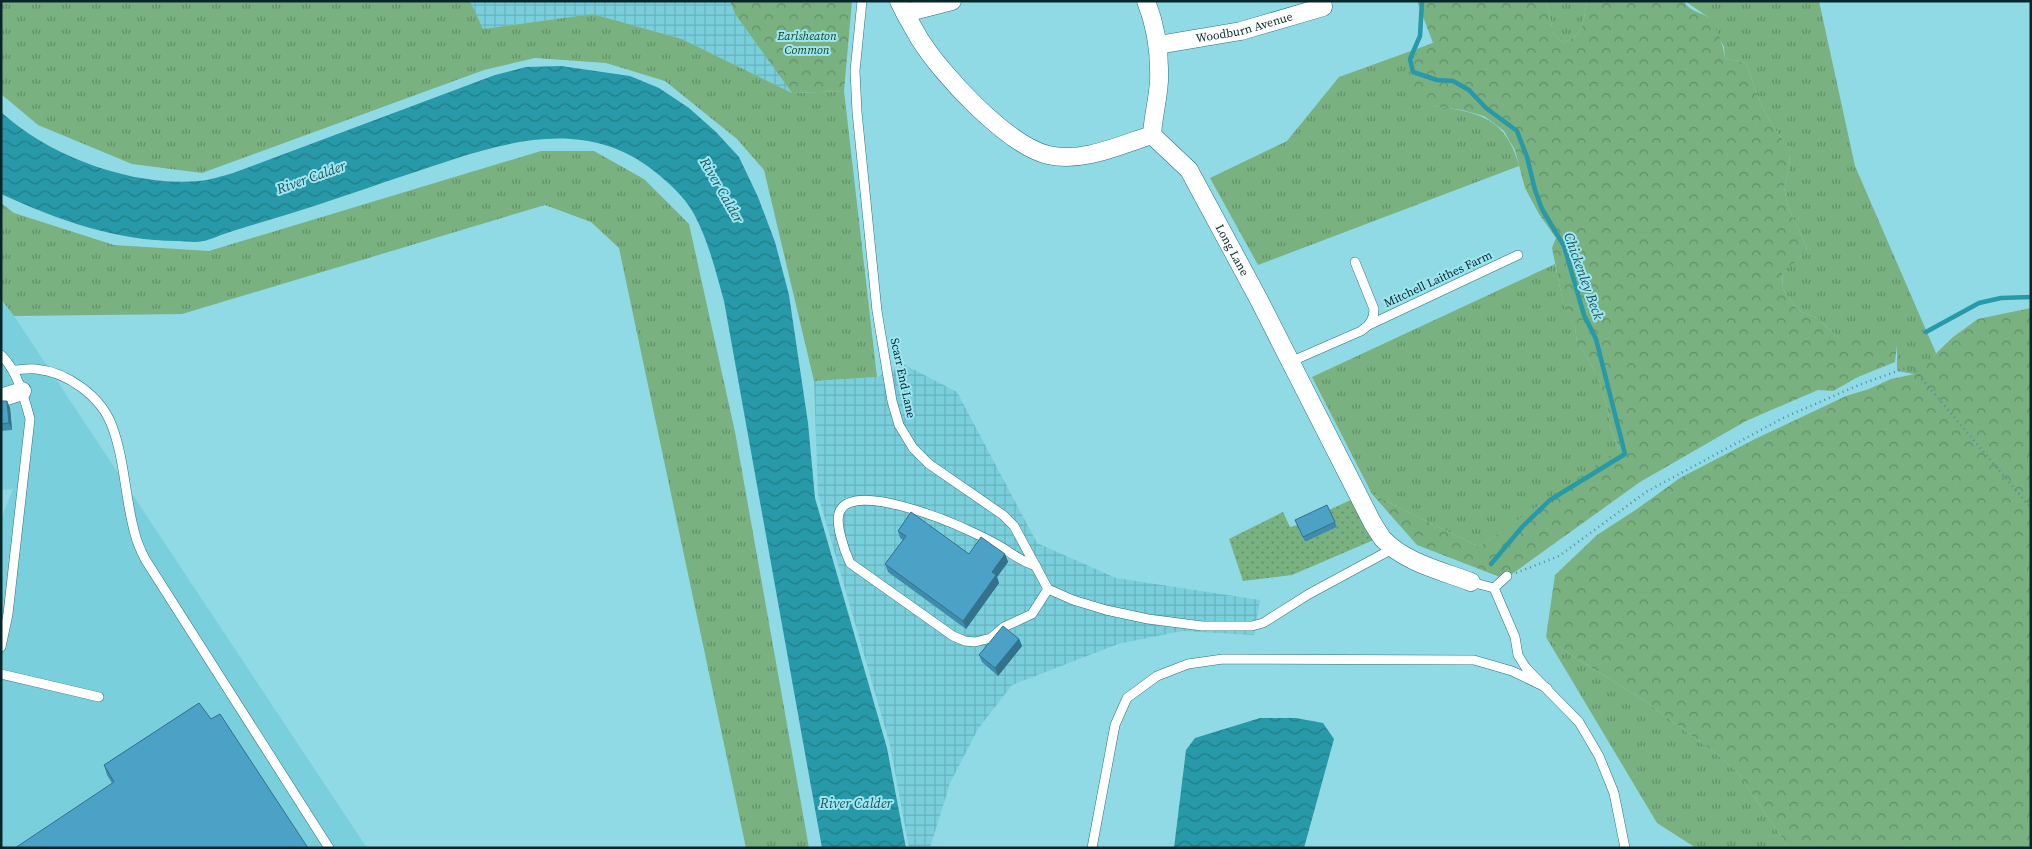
<svg xmlns="http://www.w3.org/2000/svg" width="2032" height="849" font-family="'Source Serif 4',serif">
<style>
.built{fill:#7acfdc}
.industrial{fill:url(#industrial-grid)}
.grass{fill:url(#grass-tufts)}
.forest{fill:url(#forest-crowns)}
.garden{fill:url(#garden-dots)}
.water{fill:url(#water-waves)}
.lines{fill:none;stroke-linecap:round;stroke-linejoin:round}
.stream{stroke:#2899a8;stroke-width:4.5}
.service-casing{stroke:#26737d;stroke-width:10}
.minor-casing{stroke:#26737d;stroke-width:19}
.path{stroke:#568f97;stroke-width:2.5;stroke-dasharray:1 4;stroke-linecap:butt}
.service{stroke:#fff;stroke-width:9}
.minor{stroke:#fff;stroke-width:18}
.wall{fill:#408baa}
.shaded-wall{fill:#34718b}
.building{fill:#4ba2c6;stroke:#34718b}
.labels{text-anchor:middle;dominant-baseline:central;stroke-width:4;stroke-linejoin:round;paint-order:stroke}
.street-label{font-size:12px;fill:#06262b;stroke:#9de7f2}
.park-label{font-size:12px;font-style:italic;fill:#17421f;stroke:#9de7f2}
.water-label{font-size:14px;font-style:italic;fill:#235158;stroke:#9de7f2}
</style>
<defs>
<pattern id="industrial-grid" width="8" height="8" patternUnits="userSpaceOnUse" patternTransform="scale(1.25)"><rect width="8" height="8" fill="#7acfdc"/><path d="M0 4h8M4 0v8" fill="none" stroke="#68b2bd"/></pattern>
<pattern id="grass-tufts" width="24" height="20" patternUnits="userSpaceOnUse" patternTransform="scale(1.25)"><rect width="24" height="20" fill="#79b180"/><path d="M3 7l-1-3M5 7V3M7 7l1-3M15 17l-1-3M17 17v-4M19 17l1-3" fill="none" stroke="#619069"/></pattern>
<pattern id="forest-crowns" width="20" height="18" patternUnits="userSpaceOnUse" patternTransform="scale(1.25)"><rect width="20" height="18" fill="#79b180"/><path d="M2 6a3 3 0 1 1 6 0M12 15a3 3 0 1 1 6 0" fill="none" stroke="#619069"/></pattern>
<pattern id="garden-dots" width="8" height="8" patternUnits="userSpaceOnUse" patternTransform="scale(1.25)"><rect width="8" height="8" fill="#79b180"/><path d="M2 2h.1M6 6h.1" fill="none" stroke="#619069" stroke-width="1.8" stroke-linecap="round"/></pattern>
<pattern id="water-waves" width="16" height="10" patternUnits="userSpaceOnUse" patternTransform="scale(1.25)"><rect width="16" height="10" fill="#2899a8"/><path d="M0 5q4-4 8 0t8 0" fill="none" stroke="#207d89"/></pattern>
</defs>
<rect width="100%" height="100%" fill="#90dae5"/>
<polygon class="built" points="1,299 14,316 367,848 1,848 1,519 13,489 1,490"/>
<g class="industrial">
<polygon points="469,1 730,1 735,14 792,93 682,39 593,14 483,29"/>
<polygon points="905,365 957,392 1037,543 1116,578 1260,600 1254,635 1182,631 1118,644 1012,685 978,729 950,783 930,848 909,848 890,745 818,495 814,381 877,377"/>
</g>
<g class="grass">
<polygon points="1,1 470,1 483,29 593,14 682,39 792,93 844,91 877,377 814,381 764,170 737,139 665,81 606,63 535,58 484,70 202,173 132,164 38,125 1,94"/>
<path d="M1546,1H1587C1583,21 1584,38 1562,42L1554,35Z"/>
<path d="M1685,1H1819L1855,166L1936,353L1919,375L1897,371V345L1840,339L1817,318L1797,310L1783,289L1782,271L1798,260L1807,248L1788,207L1784,187L1789,170L1790,148C1767,124 1756,94 1746,63L1725,58L1724,47L1708,17Z"/>
<path d="M1433,43V106C1478,112 1506,117 1519,166L1258,265L1210,178L1287,141L1339,77Z"/>
<polygon points="541,151 594,151 644,179 689,224 735,432 809,848 746,848 619,248 591,222 545,205 182,314 14,316 1,299 1,203 14,213 114,245 209,251"/>
<polygon points="1555,264 1564,306 1575,327 1577,342 1590,362 1599,381 1607,407 1611,429 1619,450 1479,547 1372,494 1312,377"/>
<polygon points="1546,637 1565,651 1642,699 1718,755 1738,773 1789,848 1696,848 1657,823"/>
</g>
<g class="forest">
<polygon points="730,1 852,1 844,91 792,93 735,14"/>
<path d="M1417,1H1546L1554,35L1562,42C1584,38 1583,21 1587,1H1684C1689,11 1697,11 1706,16C1716,22 1724,48 1725,58L1746,63C1756,94 1767,124 1790,148L1789,170L1784,187L1788,207L1807,248L1798,260L1782,272L1783,289L1797,310L1817,318L1840,339L1879,338L1897,345L1895,362L1858,377L1833,391L1818,390L1746,421L1640,482L1505,579L1417,545L1372,494L1479,547L1619,449L1611,429L1607,407L1599,381L1590,362L1577,342L1575,327L1564,307L1552,248L1556,238L1539,214L1525,188L1515,150L1504,131L1484,116L1462,110L1433,106L1408,89C1408,63 1410,56 1433,43Z"/>
<polygon points="2031,308 2031,848 1789,848 1738,773 1718,755 1642,699 1565,651 1546,637 1555,575 1597,535 1637,509 1680,478 1755,439 1846,396 1869,389 1891,379 1915,374 1953,337 1978,319"/>
</g>
<polygon class="garden" points="1357,497 1376,539 1292,575 1243,581 1229,539 1283,512 1290,527 1297,525 1305,542 1337,527 1329,510"/>
<g class="water">
<path d="M561,66L630,76L659,88L689,108L716,132L739,157L758,197L775,242L789,295L808,423L815,498L887,748L906,848H822L724,301C716,272 708,240 694,214C684,196 670,184 654,171C577,110 485,149 403,176C355,192 308,209 259,223C249,226 238,229 227,233C219,235 211,240 203,241C195,243 186,241 178,241C116,241 58,220 1,194V112C50,157 133,187 199,181C211,180 222,176 233,173L495,75L526,67Z"/>
<polygon points="1260,718 1296,718 1323,723 1334,739 1304,848 1174,848 1186,750 1195,738"/>
</g>
<g class="lines">
<g class="stream">
<polyline points="1422,1 1420,36 1410,59 1413,72 1437,80 1453,81 1469,90 1486,108 1517,131 1527,157 1535,190 1542,209 1564,246 1584,315 1596,339 1625,454 1550,500 1523,526 1491,564"/>
<polyline points="1926,332 1979,303 2001,298 2031,297"/>
</g>
<defs>
<g id="service">
<polyline points="862,1 855,71 857,112 877,311 892,401 899,425 913,448 929,464 1003,515 1014,526 1048,589 1073,600 1106,610 1148,619 1202,626 1252,626 1263,623 1309,594 1394,548"/>
<polyline points="1369,325 1518,255"/>
<path d="M1,355C18,372 24,397 30,419L8,614L1,647"/>
<path d="M1290,362L1361,331C1370,325 1374,319 1374,309L1355,262"/>
<path d="M13,370C20,370 29,368 36,369C67,372 101,396 112,426C125,460 125,499 135,534C137,543 141,551 145,559L329,848"/>
<path d="M1036,566C1022,562 1014,555 1003,548C993,542 983,537 972,532C951,522 854,481 840,511C834,522 845,552 850,563L953,636L965,641L975,642L991,638L1004,627L1032,614L1048,589"/>
<polyline points="1471,582 1494,588 1507,576"/>
<polyline points="1494,588 1515,637 1518,655 1526,668 1579,722 1599,756 1614,793 1625,848"/>
<polyline points="1,674 99,697"/>
<polyline points="1092,848 1115,725 1127,698 1157,676 1188,664 1223,659 1474,660 1512,671 1547,688"/>
</g>
<g id="minor">
<path id="s1" d="M899,1C905,14 912,26 919,38C941,74 1007,145 1048,155C1083,163 1120,145 1152,135L1189,170L1258,298L1372,522C1375,527 1379,534 1383,539C1404,562 1442,571 1471,582"/>
<path d="M1146,1C1156,26 1160,54 1159,81C1158,99 1153,117 1152,135"/>
<polyline points="905,13 952,1"/>
<path id="s2" d="M1158,45L1241,31L1323,7L1322,1"/>
<polyline points="1,398 22,391"/>
</g>
</defs>
<use href="#service" class="service-casing"/>
<use href="#minor" class="minor-casing"/>
<polyline class="path" points="1516,573 1559,556 1646,492 1783,418 1859,385 1911,366 2031,508"/>
<use href="#service" class="service"/>
<use href="#minor" class="minor"/>
</g>
<g class="wall">
<polygon points="1,401 7,401 10,408 12,430 1,431"/>
<polygon points="1295,520 1335,522 1337,527 1305,542"/>
<polygon points="898,531 969,554 1005,554 1008,562 997,577 999,583 966,629 888,572 885,564 903,540 900,538"/>
<polygon points="1019,639 1022,646 998,676 982,662 979,655"/>
<polygon points="199,703 112,783 107,775 104,765"/>
</g>
<g class="shaded-wall">
<polygon points="7,401 10,408 12,430 9,423"/>
<polygon points="1005,554 1008,562 997,577 999,583 966,629 963,621 992,572"/>
<polygon points="1019,639 1022,646 998,676 995,668"/>
</g>
<g class="building">
<polygon points="1,401 7,401 9,423 1,424"/>
<polygon points="1327,505 1335,522 1303,537 1295,520"/>
<polygon points="911,512 969,554 981,537 1005,554 992,572 996,575 963,621 885,564 906,536 898,531"/>
<polygon points="1003,626 1019,639 995,668 979,655"/>
<polygon points="199,703 211,719 220,714 308,848 15,848 114,782 104,765"/>
</g>
<g class="labels">
<g class="street-label">
<text stroke="none"><textPath href="#s2" startOffset="88">Woodburn Avenue</textPath></text>
<text stroke="none"><textPath href="#s1" startOffset="468">Long Lane</textPath></text>
<text transform="translate(1438 279) rotate(-25)">Mitchell Laithes Farm</text>
<text transform="translate(903 378) rotate(78)">Scarr End Lane</text>
</g>
<g class="park-label">
<text x="807" y="36">Earlsheaton<tspan x="807" dy="14">Common</tspan></text>
</g>
<g class="water-label">
<text transform="translate(311 177) rotate(-20)">River Calder</text>
<text transform="translate(722 190) rotate(60)">River Calder</text>
<text transform="translate(1584 276) rotate(70)">Chickenley Beck</text>
<text x="856" y="803">River Calder</text>
</g>
</g>
<rect width="2032" height="849" fill="none" stroke="#06262b" stroke-width="5"/>
</svg>
